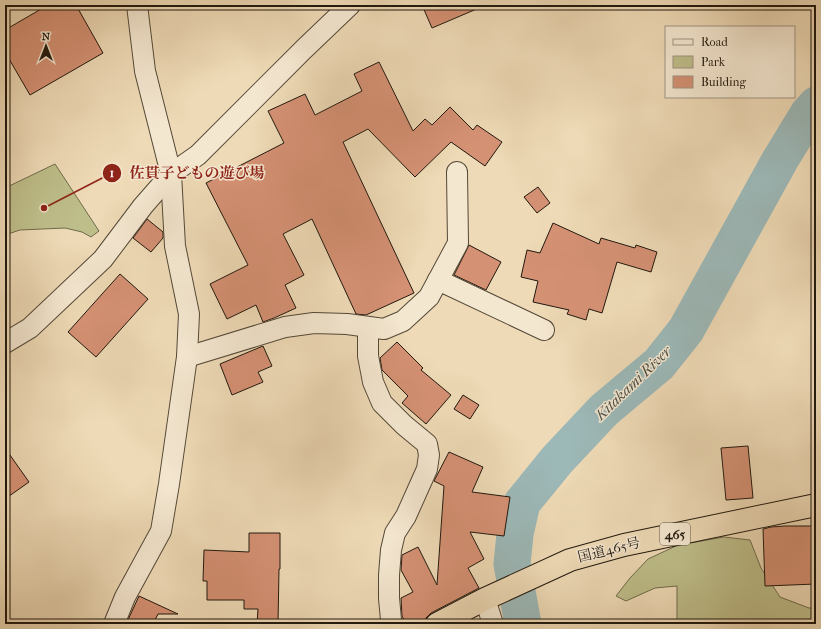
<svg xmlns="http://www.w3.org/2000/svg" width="821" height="629" font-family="'IM FELL French Canon','Noto Serif JP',serif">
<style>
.green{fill:#bebe8a;stroke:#6f6b4c}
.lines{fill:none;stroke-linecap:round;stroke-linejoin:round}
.river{stroke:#9cb8b7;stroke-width:37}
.building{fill:#d59174;stroke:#20180e}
.street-casing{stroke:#544838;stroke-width:22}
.highway-casing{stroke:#20180e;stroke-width:24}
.street{stroke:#f4e7d0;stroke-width:20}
.highway{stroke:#eedab6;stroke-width:22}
.labels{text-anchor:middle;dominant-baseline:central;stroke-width:3;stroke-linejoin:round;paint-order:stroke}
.shield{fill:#f4e7d0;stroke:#605648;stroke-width:1}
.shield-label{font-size:13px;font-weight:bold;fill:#20180e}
.street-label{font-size:14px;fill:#20180e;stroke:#f4e7d0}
.water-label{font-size:15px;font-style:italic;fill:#4b5049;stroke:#f4e7d0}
.leader{fill:none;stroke:#8f2418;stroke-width:1.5}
.callout-dot{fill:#8f2418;stroke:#f4e7d0;stroke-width:1.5}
.mark-label{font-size:12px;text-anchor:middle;font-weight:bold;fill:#fff}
.callout-label{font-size:15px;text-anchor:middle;font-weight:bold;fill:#8f2418;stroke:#f4e7d0;stroke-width:3;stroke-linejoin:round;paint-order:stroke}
</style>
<rect width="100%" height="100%" fill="#eedab6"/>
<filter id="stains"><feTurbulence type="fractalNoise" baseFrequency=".005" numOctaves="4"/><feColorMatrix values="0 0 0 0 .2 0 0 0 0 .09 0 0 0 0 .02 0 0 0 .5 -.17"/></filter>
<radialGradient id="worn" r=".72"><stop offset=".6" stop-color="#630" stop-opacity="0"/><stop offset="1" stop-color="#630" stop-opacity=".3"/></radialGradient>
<g class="green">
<polygon points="55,164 99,231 91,237 82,232 65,228 20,230 5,235 5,188"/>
<polygon points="724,537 750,540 761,568 780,597 809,608 816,608 816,624 677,624 677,586 655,588 626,601 616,596 630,578 648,559 678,545"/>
</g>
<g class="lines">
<polyline class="river" points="523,624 512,564 515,534 522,503 557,460 604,410 659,364 686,330 780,160 808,114 816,105"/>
</g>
<g class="building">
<polygon points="48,5 76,5 103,53 30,95 5,52 5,30"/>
<polygon points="422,5 486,5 432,28"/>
<polygon points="379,62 413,131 425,119 432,125 450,107 473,130 477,125 502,142 485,166 451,142 415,177 368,129 343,142 414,293 366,315 356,314 312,219 283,234 304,275 285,285 296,308 274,318 263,322 256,305 227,319 210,284 248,265 206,183 284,143 268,111 305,94 315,115 362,91 354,74"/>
<polygon points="538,187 550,203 537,213 524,197"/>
<polygon points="147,219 163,232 163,238 151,252 133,238"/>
<polygon points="553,223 599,244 601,238 635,248 636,245 657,252 651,272 617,262 602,313 589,309 586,320 567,314 569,310 533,302 538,281 521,277 527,250 540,253"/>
<polygon points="469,245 501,262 486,290 454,275"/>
<polygon points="120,274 148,299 96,357 68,332"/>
<polygon points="397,342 423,368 421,370 451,395 426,424 402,403 408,396 382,370 380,358"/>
<polygon points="263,346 272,366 258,372 263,382 232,395 220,364"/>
<polygon points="463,395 479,405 470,419 454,409"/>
<polygon points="748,446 753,498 726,500 721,448"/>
<polygon points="5,448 29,482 5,499"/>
<polygon points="449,452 483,467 472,492 510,497 504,536 470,532 484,559 468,568 479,588 431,613 426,618 425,624 406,624 402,616 401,598 413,592 401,570 402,555 418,547 437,585 444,486 434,481"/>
<polygon points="785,526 816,526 816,584 765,586 763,529 771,527"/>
<polygon points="249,533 280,533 280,569 279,569 278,624 257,624 258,609 244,609 244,600 207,600 207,581 203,581 204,550 249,552"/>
<polygon points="139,596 178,614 158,614 153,624 126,624"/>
</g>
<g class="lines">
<defs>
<g id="street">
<polyline points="438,280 544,330"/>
<polyline points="368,327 368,356 373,382 382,403 404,425 427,444 429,455 427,469 406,516 395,533 391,550 389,575 389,598 391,620 392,624"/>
<polyline points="5,343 30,328 103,259 143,206 171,174 198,155 304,49 350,5"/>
<polyline points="187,357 285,327 314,323 347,324 384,329 403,321 429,297 458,243 457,172"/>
<polyline points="485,599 493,624"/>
<polyline points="114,624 125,597 161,531 169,484 187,357 189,314 175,246 171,174 145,71 137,5"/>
</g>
<polyline id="highway" points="437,624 485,599 570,560 624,545 816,505"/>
</defs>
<use href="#street" class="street-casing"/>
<use href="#highway" class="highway-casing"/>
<use href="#street" class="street"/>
<use href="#highway" class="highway"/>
</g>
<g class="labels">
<rect class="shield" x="660" y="523" width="30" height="22" rx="3"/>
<g class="shield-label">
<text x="675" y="534">465</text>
</g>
<g class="street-label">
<text transform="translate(609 550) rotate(-14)">国道465号</text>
</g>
<g class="water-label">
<text transform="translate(633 383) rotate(-44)">Kitakami River</text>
</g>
</g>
<path class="leader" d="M44 208L112 173"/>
<g class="callout-dot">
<circle cx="44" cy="208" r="4"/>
<circle cx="112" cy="173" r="10"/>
</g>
<g class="mark-label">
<text x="112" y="177">1</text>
</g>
<g class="callout-label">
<text x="197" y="178">佐貫子どもの遊び場</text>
</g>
<rect width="821" height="629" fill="none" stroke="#eedab6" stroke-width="20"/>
<rect x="6" y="6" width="809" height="617" fill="none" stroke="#20180e" stroke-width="2"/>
<rect x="10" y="10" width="801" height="609" fill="none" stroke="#20180e"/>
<rect x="665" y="26" width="130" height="72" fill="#f4e7d0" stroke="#9f9482"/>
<rect x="673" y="39" width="20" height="6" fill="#f4e7d0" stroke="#9f9482"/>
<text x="701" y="46" font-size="12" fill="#20180e">Road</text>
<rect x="673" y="56" width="20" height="12" fill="#bebe8a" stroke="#9f9482"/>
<text x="701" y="66" font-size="12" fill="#20180e">Park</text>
<rect x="673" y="76" width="20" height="12" fill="#d59174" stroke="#9f9482"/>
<text x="701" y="86" font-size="12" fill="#20180e">Building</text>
<g transform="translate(46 46)" stroke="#f4e7d0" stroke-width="3" paint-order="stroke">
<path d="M0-3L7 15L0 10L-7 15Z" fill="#20180e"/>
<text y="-6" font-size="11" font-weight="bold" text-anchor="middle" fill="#20180e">N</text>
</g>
<rect width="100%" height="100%" filter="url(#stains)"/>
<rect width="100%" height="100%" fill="url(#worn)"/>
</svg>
